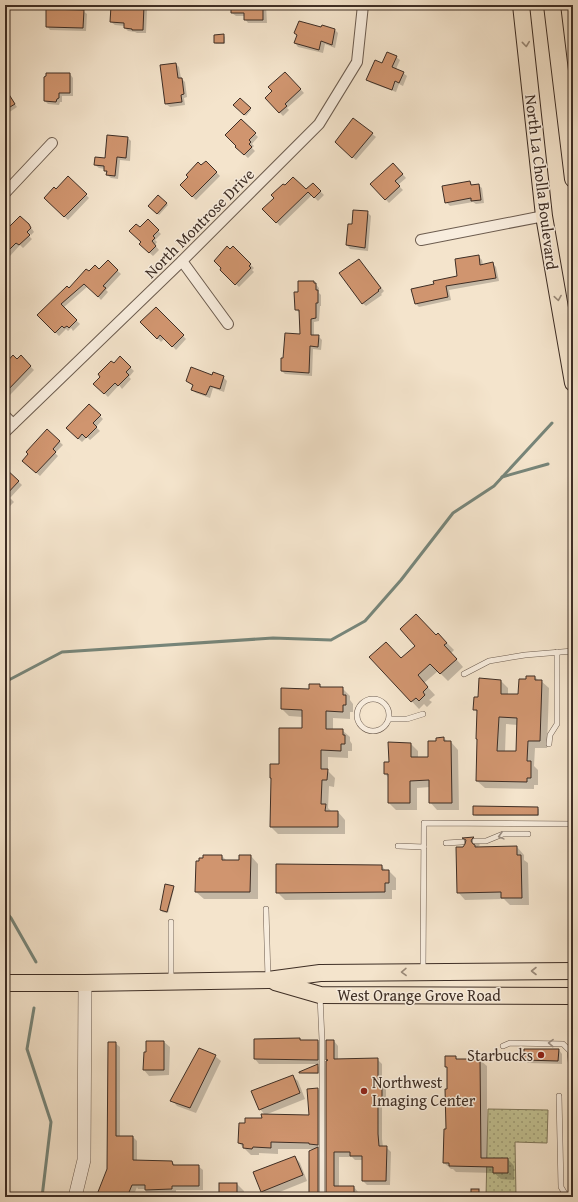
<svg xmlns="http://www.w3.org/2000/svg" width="578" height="1202" font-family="'Gentium Book Plus',serif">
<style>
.garden{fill:url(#garden-dots);stroke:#80785c}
.shadow{fill:#0003;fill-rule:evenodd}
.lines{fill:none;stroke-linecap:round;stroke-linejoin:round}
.stream{stroke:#778579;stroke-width:3}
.building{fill:#d0956f;stroke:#3e2e25;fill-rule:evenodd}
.service-casing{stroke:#6c5c4f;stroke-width:6}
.minor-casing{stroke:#6c5c4f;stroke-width:12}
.tertiary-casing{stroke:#6c5c4f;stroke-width:14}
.primary-casing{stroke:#3e2e25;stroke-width:18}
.service{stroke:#f8edde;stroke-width:5}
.minor{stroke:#f8edde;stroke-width:10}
.tertiary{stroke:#f8edde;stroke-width:13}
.primary{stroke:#f4e4cc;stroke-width:16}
.oneway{stroke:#998978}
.oneway2{stroke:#9b8e82}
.poi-dot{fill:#8f2418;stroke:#f8edde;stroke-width:1.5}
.labels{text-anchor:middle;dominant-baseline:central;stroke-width:3;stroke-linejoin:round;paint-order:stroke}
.street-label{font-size:16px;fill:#3e2e25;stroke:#f8edde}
.poi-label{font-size:16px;fill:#3e2e25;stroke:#f8edde;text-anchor:end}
</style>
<defs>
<pattern id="garden-dots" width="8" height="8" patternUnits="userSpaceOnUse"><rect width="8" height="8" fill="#c2c293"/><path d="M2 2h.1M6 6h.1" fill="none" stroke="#9f9e78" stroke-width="1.8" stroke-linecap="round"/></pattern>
</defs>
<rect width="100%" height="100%" fill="#f4e4cc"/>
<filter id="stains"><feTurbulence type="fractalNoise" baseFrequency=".005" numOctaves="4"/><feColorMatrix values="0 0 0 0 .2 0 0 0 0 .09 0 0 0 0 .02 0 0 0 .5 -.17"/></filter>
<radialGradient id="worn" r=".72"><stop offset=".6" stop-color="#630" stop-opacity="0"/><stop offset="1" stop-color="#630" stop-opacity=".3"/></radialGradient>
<polygon class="garden" points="488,1109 548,1110 547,1143 515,1142 516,1197 486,1197"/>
<g class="shadow">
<polygon points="232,5 266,5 267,23 248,23 245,19 245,16 236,16 232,13"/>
<polygon points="143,6 147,10 146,33 137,33 135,32 128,31 125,28 125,26 115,25 111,22 135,8"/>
<polygon points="83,11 87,14 86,31 50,30 47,26"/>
<polygon points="322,28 334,29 338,33 335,48 325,44 323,53 298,47 295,43"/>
<polygon points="223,35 225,37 225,44 216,44 215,43"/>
<polygon points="396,57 400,60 396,69 403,73 407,76 403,86 399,84 396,92 371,83 367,80 383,64"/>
<polygon points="176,64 179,67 181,78 185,82 187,97 184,98 185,105 170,107 166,104"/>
<polygon points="285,73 304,93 287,108 289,110 283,116 266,98 273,91"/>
<polygon points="70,74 73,78 73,96 62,96 62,102 60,102 59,105 48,104 45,101"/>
<polygon points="5,89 17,107 5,115"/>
<polygon points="240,99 251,110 246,116 235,105"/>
<polygon points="353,119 376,137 356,160 339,146"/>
<polygon points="241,120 258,137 252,144 254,146 252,148 255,151 248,158 236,147"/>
<polygon points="128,138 131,141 130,161 120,160 118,179 111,178 107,175 107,173 105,171 105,169 99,168 95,165 106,159"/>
<polygon points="206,162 220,176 196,200 181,186"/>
<polygon points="393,164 406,178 398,185 403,190 389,203 371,184"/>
<polygon points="68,177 89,198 68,220 45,198 56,190"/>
<polygon points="470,182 473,186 478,185 482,188 484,203 476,204 473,202 450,206 446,202"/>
<polygon points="313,184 324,195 318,201 312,195 280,226 264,209 306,191"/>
<polygon points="158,196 168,205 159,215 149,206"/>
<polygon points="367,212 371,216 368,251 350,249 347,245 353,225"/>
<polygon points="20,217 32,229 34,232 31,235 27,231 25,232 32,239 23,248 20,245 10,256 5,251 5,232"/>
<polygon points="148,221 161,234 155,240 157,242 155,245 159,250 153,256 140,244 142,242 140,228"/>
<polygon points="233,248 254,268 252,270 254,272 239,287 221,270 230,250"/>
<polygon points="478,256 482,260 483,265 492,263 496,267 499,281 449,290 451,300 419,307 416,304 435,285 459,277"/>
<polygon points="108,262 121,274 106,290 108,292 101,300 88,286 63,308 80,324 73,331 71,328 68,331 66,329 59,336 38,315 89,273 99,271"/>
<polygon points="371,275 384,291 381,294 382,295 366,306 362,303"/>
<polygon points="314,282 319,288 319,293 321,295 321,306 320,306 319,321 314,322 314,336 318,336 322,340 321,350 313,349 312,376 285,374 282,371 301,335 300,313 296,310 299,293"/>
<polygon points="156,309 186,339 176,350 165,338 161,342 142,322"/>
<polygon points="21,357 34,370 10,395 5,390 5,365 17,360"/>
<polygon points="120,358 134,371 129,377 131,379 122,389 119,385 108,397 95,384"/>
<polygon points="213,376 223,377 227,381 224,392 213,388 210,398 196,393 192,390 194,386 187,381"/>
<polygon points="89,405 103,419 96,427 100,431 90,440 87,437 82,442 67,428"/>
<polygon points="47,430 63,445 55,453 58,456 40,476 23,461"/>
<polygon points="5,469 22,485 10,498 14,502 9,507 5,503"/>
<polygon points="438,634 454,650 451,653 463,667 448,681 438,671 424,683 435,695 429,700 432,702 427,707 424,704 419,709 371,658 402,659"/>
<path d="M535,677L539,681H541L549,688L547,748H535L534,766L538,770V785H534V789L485,788L477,781L478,713L474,709L479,698L501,681L508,688V695H519L527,680ZM506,724L518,725L517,752H505Z"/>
<polygon points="319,685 323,688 342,688 350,696 350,700 353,704 353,712 350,712 350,719 333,718 333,730 342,730 350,737 350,741 352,744 352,751 348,751 348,758 328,757 328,771 335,778 334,787 329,786 328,808 332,812 338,812 345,820 345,834 278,834 271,827 280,765 303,729 303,717 289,716 282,709 282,689 310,690"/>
<polygon points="444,738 448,742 451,742 458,750 459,810 437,810 430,802 430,787 417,788 417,810 396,810 389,803 389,778 385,774 385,763 390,763 411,744 418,751 418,758 429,758 437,742 437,739"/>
<polygon points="537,808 539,809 539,816 476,816 474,815"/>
<polygon points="465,838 474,838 480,845 476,848 517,847 524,855 524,860 528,863 529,905 510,905 504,899 465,900 458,892 466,845 466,840"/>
<polygon points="222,856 227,861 240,861 251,856 258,864 258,899 204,899 196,892"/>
<polygon points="382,866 386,871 389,871 396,878 396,890 392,890 392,899 285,900 277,892"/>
<polygon points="173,887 174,889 168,913 162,912 161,910"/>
<polygon points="300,1039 302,1041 318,1041 322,1046 322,1064 259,1064 255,1059 255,1040"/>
<polygon points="334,1041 338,1046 338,1060 377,1059 382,1064 382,1083 386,1087 386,1105 382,1105 382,1139 383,1147 386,1147 391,1152 390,1185 367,1185 363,1181 363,1160 355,1160 352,1157 339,1157 339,1187 354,1187 358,1192 358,1197 327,1197 329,1061 327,1060"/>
<polygon points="147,1042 164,1042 170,1047 169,1075 149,1076 144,1070 145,1053 147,1053"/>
<polygon points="115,1043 120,1047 120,1137 133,1137 137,1141 137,1161 172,1162 176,1166 198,1166 203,1170 203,1190 176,1190 176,1193 157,1193 157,1197 146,1197 146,1189 138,1189 137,1187 133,1197 97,1197 108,1169"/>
<polygon points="559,1050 562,1054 562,1064 528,1063 525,1059"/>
<polygon points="215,1056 221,1061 196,1113 177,1106 172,1100"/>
<polygon points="455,1057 458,1060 480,1060 487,1066 487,1159 508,1159 514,1166 514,1180 501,1179 494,1173 456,1172 453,1169 451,1169 444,1163 447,1130 448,1090"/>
<polygon points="318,1066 319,1067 319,1074 300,1073"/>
<polygon points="292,1076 298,1081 305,1099 265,1115 260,1109"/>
<polygon points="318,1089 324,1096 322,1197 310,1197 315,1149 278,1149 278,1154 259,1153 259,1155 251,1155 239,1143 310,1116"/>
<polygon points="295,1157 300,1163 307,1181 267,1197 262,1191"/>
<polygon points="237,1184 244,1191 244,1197 220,1197"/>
</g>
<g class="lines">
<g class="stream">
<polyline points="502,477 548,464"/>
<polyline points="5,682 62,652 273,638 331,640 365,621 401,580 453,513 494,486 552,423"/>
<polyline points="5,911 11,918 36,962"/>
<polyline points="34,1008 27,1049 51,1122 42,1197"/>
</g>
</g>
<g class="building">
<polygon points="134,5 144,5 143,30 132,30 132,29 124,28 124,23 110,22 111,6 134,7"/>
<polygon points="231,5 263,5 263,20 244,20 244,13 231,13"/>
<polygon points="46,9 84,10 83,28 46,27"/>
<polygon points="299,21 321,27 322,25 335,29 332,45 321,41 319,50 294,43 297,35 294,33"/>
<polygon points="224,34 224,43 214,43 214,35"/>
<polygon points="387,52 397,56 392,67 404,72 399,83 395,81 392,90 366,80 375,60 382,63"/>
<polygon points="176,63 178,78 182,78 184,94 181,95 182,102 165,104 160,65"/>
<polygon points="285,72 301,89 285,104 287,106 279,113 265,98 272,91 268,87"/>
<polygon points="46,73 70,73 70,93 59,93 59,98 57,99 56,102 44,101 44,77 46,76"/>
<polygon points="5,88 15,104 5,110"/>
<polygon points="240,98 251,108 244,115 233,105"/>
<polygon points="353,118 373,133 352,158 335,142"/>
<polygon points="241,119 256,133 249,140 251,142 249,144 252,147 244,155 235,147 236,146 225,135"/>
<polygon points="107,135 128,137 126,158 117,157 115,176 106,175 107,171 104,171 104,166 94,165 95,157 105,158"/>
<polygon points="206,161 217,172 192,197 180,185 188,177 186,175 198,162 201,165"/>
<polygon points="393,163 403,174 395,181 400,186 385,200 370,184"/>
<polygon points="68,176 87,194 64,217 44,198 54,187 56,189"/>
<polygon points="293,177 306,189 313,183 321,191 314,198 308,192 276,223 262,209 274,198 271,195 283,184 285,185"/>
<polygon points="470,181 471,185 479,184 481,200 471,201 471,198 445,203 442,186"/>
<polygon points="158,195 167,203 157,214 148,206"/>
<polygon points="353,210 368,211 365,248 346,245 348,224 352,224"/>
<polygon points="20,216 29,224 31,228 27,232 30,235 19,245 16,243 5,254 5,231"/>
<polygon points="148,219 159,230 153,236 155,238 152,241 156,246 149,253 139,244 141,242 129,231 136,224 140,227"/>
<polygon points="227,246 230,249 233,246 251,264 249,266 251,268 235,285 220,270 221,268 214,261"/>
<polygon points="479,255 480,265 493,262 496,278 446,286 448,297 415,304 411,289 434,284 433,281 457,276 455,259"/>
<polygon points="359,259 381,288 378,290 379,291 362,304 339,273"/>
<polygon points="108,260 118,270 103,286 106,288 98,297 84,284 61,304 77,320 69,328 67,326 64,328 62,326 55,333 37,315 67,286 69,288 86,269 89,271 95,265 99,269"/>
<polygon points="298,281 314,281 314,283 316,283 316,290 318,290 318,303 316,303 316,318 311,319 311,335 319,335 318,347 310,346 309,373 281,371 281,358 283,358 285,333 300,334 299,310 295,310 294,292 298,292"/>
<polygon points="156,307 184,335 172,347 160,335 157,339 140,322"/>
<polygon points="13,355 17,359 21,355 31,366 5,393 5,364"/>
<polygon points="120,356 131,367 126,372 129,375 118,386 115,383 104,394 93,384 100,377 98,374 111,361 114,363"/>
<polygon points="191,367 212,375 213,372 224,376 220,389 210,386 206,395 191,390 193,385 186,381"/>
<polygon points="89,404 101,415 93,423 97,427 86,438 82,434 78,439 66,428"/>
<polygon points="47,429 60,441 53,449 56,452 36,473 22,461 28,454 26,452"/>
<polygon points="5,468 19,481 5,496"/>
<polygon points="416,614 436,635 438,633 447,643 444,645 457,659 440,674 430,664 418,675 428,687 423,692 425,695 419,701 416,698 411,702 369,657 386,642 401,658 415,646 400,629"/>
<path d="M526,676H535V680H542L540,741H528L527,761H531V778H527V782L476,781L477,739H476L477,710H473L474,697H478L479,678L501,680V694H518L519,679H526ZM499,717L517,718L516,751H497Z"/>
<polygon points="309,684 320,684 320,687 343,687 343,695 346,695 346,705 343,705 343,712 326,711 326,729 343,729 343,735 345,735 345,744 341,744 341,751 321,750 321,769 328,769 327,780 322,780 321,804 326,804 325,811 338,811 338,827 270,827 271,778 270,778 270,764 279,764 279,728 302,728 302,710 281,709 281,688 309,689"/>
<polygon points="444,737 444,741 451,741 452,803 429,803 429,780 410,781 410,803 388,803 388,774 384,774 384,762 389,762 388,742 411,743 411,757 428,757 428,741 436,741 436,738"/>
<polygon points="473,806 538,807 538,815 473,815"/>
<polygon points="474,837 472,839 471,841 473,844 475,845 475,847 517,846 517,855 521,855 522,898 501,898 501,892 457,893 456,847 463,847 465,844 466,840 462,838"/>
<polygon points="203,855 222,855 222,860 239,860 239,855 251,855 250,892 195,892 196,861 199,861 199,858 203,858"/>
<polygon points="276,864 382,865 382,870 389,870 389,883 385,883 385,892 276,893"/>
<polygon points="165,884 174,886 167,912 160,910"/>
<polygon points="300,1038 300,1040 318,1040 318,1060 254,1059 254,1039"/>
<polygon points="326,1040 334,1040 334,1059 378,1058 378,1081 382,1081 382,1101 378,1101 378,1134 379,1146 387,1146 386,1181 362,1181 362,1156 350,1156 350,1152 334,1152 334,1186 354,1186 354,1197 326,1197 326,1061 328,1060 326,1060"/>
<polygon points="146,1041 164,1041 164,1070 143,1070 144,1052 146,1052"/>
<polygon points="108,1042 116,1042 116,1136 133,1136 133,1160 172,1161 173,1165 199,1165 199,1186 172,1186 172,1189 145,1190 145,1185 132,1185 127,1197 96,1197 107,1169"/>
<polygon points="199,1048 216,1055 190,1108 170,1101"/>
<polygon points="524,1049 559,1049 558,1061 524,1060"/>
<polygon points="445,1056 456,1056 456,1059 480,1059 481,1158 508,1158 508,1173 493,1173 493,1167 449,1166 449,1163 443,1163 444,1129 446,1129 445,1089 447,1089 447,1067 445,1067"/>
<polygon points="318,1064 318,1073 299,1073 299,1072"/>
<polygon points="293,1075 300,1093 259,1110 251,1091"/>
<polygon points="318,1088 318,1145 309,1144 309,1143 271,1142 271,1148 253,1147 252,1149 243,1148 243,1144 238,1143 239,1123 245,1123 245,1118 262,1118 261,1114 309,1115 307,1089"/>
<polygon points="318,1147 318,1197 309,1197 309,1151"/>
<polygon points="295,1156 303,1175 261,1192 253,1172"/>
<rect x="219" y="1183" width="18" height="14"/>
<rect x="471" y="1189" width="8" height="8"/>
</g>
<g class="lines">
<defs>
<g id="service">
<polyline points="464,674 489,661 525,655 573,651"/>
<circle cx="373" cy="715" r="16"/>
<polyline points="389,719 407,719 423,714"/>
<polyline points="549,744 550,735 557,724 557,652"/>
<polyline points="475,841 486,841 503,834 528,834"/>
<polyline points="446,843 462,842"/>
<polyline points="398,846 424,847"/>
<polyline points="266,909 268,978"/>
<polyline points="171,922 171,979"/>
<polyline points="423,971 424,823 573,824"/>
<polyline points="320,996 322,1040 322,1197"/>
<polyline points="503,1046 510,1043 563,1044 570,1051 571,1063 571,1096"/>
<polyline points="559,1096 561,1187 567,1197"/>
</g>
<g id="minor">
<polyline points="5,193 52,143"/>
<polyline points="421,240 544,216"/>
<polyline points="182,261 228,324"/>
<polyline points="5,416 13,424"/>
<polyline points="5,432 182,261 319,124 357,62 363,5"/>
</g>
<polyline id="tertiary" points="75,1197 84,1160 85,983"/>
<g id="primary">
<polyline points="521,5 544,216 573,383"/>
<polyline points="552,5 573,179"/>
<polyline points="275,982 320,995 573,996"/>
<polyline points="5,983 85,983 268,980 320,973 573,971"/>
</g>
</defs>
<use href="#service" class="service-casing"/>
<use href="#minor" class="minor-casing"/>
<use href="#tertiary" class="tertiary-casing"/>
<use href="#primary" class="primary-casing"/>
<use href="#service" class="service"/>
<use href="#minor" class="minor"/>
<use href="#tertiary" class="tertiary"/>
<use href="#primary" class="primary"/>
</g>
<defs><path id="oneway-chevron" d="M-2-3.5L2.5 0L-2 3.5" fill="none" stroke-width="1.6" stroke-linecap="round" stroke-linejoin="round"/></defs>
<g class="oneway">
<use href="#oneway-chevron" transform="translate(526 44) rotate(84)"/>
<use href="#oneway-chevron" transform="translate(558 298) rotate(81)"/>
<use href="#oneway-chevron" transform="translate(534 971) rotate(180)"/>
<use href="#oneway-chevron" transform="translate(404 972) rotate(179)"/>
</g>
<g class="oneway2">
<use href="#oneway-chevron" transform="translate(501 836) rotate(165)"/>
<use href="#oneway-chevron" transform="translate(551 1043) rotate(-179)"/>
</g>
<g class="poi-dot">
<circle cx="541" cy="1055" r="4"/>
<circle cx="364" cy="1091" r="4"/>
</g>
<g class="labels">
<g class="street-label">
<text transform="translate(542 182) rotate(83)">North La Cholla Boulevard</text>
<text transform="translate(199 223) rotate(-45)">North Montrose Drive</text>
<text x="419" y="995">West Orange Grove Road</text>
</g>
<g class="poi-label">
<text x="533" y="1055">Starbucks</text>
<text x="372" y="1082" text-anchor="start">Northwest<tspan x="372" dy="18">Imaging Center</tspan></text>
</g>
</g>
<rect width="578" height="1202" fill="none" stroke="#f4e4cc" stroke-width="20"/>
<rect x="6" y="6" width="566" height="1190" fill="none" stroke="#3e2e25" stroke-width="2"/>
<rect x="10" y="10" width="558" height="1182" fill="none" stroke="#3e2e25"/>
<rect width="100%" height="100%" filter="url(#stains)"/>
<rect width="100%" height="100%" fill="url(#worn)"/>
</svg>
